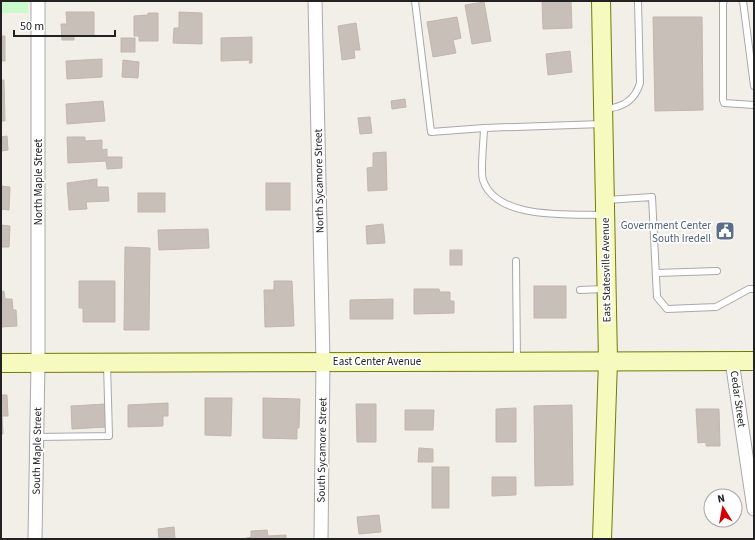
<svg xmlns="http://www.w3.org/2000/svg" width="755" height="540" font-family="'Source Sans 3',sans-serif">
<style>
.park{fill:#c8facc}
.building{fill:#c7bfb8;stroke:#c4b6ab}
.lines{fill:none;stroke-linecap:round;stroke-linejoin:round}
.lane-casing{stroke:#a9a9a9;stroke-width:8}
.street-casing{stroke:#a9a9a9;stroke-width:15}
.secondary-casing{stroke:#707d05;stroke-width:20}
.lane{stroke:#fff;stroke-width:6}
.street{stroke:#fff;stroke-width:13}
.secondary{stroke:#f7fabf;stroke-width:18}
.labels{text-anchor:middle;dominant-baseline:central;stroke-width:3.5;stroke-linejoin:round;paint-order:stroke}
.street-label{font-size:11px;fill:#222;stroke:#fff}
.service-label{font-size:11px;fill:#4e5e75;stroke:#fff;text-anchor:end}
</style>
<rect width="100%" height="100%" fill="#f2efe9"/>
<rect class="park" x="1" y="1" width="27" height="12"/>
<g class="building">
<polygon points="542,1 571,1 572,28 543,29"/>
<polygon points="484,2 491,41 472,44 465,5"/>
<polygon points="66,12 94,12 94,36 74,36 74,40 62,40 61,24 67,24"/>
<polygon points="179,12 202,13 202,44 173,43 174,28 179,28"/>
<polygon points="148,13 158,13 158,41 139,41 139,36 134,36 134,16 148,15"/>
<polygon points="457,17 461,38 453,40 456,53 433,57 427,22"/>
<polygon points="653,17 702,17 703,110 655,111"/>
<polygon points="356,23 360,50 354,50 355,58 342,60 338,26"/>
<rect x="1" y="36" width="4" height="25"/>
<polygon points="252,37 252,63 249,63 250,60 221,61 221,38"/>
<rect x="121" y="38" width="14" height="14"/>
<polygon points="570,51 572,72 548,75 546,54"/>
<polygon points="102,59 102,77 67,79 66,61"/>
<polygon points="123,60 139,62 138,78 122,77"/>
<polygon points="1,80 4,80 5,121 1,121"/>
<polygon points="405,99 406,107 392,109 391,101"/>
<polygon points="103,101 105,121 67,124 66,104"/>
<polygon points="370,117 372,133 360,134 358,118"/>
<polygon points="7,136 8,150 1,151 1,159 1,137"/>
<polygon points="67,137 85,137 85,141 102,140 102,150 107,149 107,157 122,157 122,168 107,169 106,161 68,163"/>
<polygon points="386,152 387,190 368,191 367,168 373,167 373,153"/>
<polygon points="97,179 97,187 108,187 109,201 86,202 87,209 69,210 67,183"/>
<rect x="266" y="183" width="24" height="27"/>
<polygon points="1,186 10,187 9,210 1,209"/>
<rect x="138" y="193" width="27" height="19"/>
<polygon points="383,224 385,243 367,244 366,226"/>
<polygon points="1,225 10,226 9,247 1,247"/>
<polygon points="208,229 209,248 159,250 158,230"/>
<polygon points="125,247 150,248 149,330 124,330"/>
<rect x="450" y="250" width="12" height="15"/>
<polygon points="79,281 115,281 115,322 83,322 83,308 79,308"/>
<polygon points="274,281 292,281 294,326 265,327 264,290 274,290"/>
<rect x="534" y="286" width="32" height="32"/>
<polygon points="414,289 439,289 440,292 450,292 450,301 454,301 454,313 414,314"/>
<polygon points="4,291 5,299 12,299 13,310 16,310 17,326 1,327 1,292"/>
<polygon points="393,299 393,319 350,319 350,300"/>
<polygon points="1,395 7,395 8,416 2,416 3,434 1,434"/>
<polygon points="205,398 232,398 231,436 205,435"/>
<polygon points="263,398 300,399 299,428 297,428 297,439 263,438"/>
<polygon points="168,403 168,416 163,416 163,426 128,427 128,405"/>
<polygon points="105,404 106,427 72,429 71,406"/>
<polygon points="356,404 376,404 376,442 357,442"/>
<polygon points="572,405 573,485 535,486 534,406"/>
<polygon points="516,408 516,442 496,442 496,409"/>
<polygon points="696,409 719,409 720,446 706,446 706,442 698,443"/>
<polygon points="405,410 434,410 433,430 405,430"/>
<polygon points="419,448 433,449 433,462 418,462"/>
<rect x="432" y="467" width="17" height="41"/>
<polygon points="492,477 516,477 516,495 492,496"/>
<polygon points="379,515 381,532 359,534 357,517"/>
<polygon points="174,527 175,539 159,539 158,529"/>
<polygon points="267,530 268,536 286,535 286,539 243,539 251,537 251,531"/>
</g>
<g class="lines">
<defs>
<g id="lane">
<polyline points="415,1 431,132 484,128"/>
<polyline points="724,1 723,3 723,100 724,103 754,105"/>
<polyline points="743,1 754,86"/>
<path d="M604,109C622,108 635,101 640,83L638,1"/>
<path d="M602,124L484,128C484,139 480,171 483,180C496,220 569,214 603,215"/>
<polyline points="606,200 652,197 657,297 667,309 716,307 749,289 753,289"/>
<polyline points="516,261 517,360"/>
<polyline points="656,273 717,271"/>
<polyline points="580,290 604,289"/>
<polyline points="37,437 109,436 107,364"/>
</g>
<g id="street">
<polyline points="315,1 323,362 321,539"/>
<polyline points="732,361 754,509"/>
<polyline points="35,539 38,363 38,1"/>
</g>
<g id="secondary">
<polyline points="601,1 608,361 602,539"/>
<polyline points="1,363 754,361"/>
</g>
</defs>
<use href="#lane" class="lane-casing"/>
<use href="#street" class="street-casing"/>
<use href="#secondary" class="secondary-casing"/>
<use href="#lane" class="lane"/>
<use href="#street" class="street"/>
<use href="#secondary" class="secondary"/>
</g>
<defs>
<symbol id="civic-square" viewBox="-11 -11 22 22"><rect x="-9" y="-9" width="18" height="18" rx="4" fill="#5c6f8a" stroke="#fff"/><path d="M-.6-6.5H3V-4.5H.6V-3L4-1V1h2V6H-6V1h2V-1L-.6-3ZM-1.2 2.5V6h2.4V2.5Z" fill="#fff"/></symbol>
</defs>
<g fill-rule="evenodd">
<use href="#civic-square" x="714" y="220" width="22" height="22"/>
</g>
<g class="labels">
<g class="street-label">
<text transform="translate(319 181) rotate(-91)">North Sycamore Street</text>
<text transform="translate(38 182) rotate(-90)">North Maple Street</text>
<text transform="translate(606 270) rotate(-91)">East Statesville Avenue</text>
<text x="377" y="361">East Center Avenue</text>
<text transform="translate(738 399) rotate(82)">Cedar Street</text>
<text transform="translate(322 450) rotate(-89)">South Sycamore Street</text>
<text transform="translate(37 451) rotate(-89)">South Maple Street</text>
</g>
<g class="service-label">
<text x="711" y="225">Government Center<tspan x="711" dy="13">South Iredell</tspan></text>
</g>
</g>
<rect width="755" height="540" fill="none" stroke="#222222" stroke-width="4"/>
<g transform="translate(723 508) rotate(349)"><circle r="19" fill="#ffffff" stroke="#a7a7a7"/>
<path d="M0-3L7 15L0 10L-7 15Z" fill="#d40000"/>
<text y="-6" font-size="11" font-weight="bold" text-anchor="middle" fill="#222222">N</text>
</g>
<path d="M14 30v6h101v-6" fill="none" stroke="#222222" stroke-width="2"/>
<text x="20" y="30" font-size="12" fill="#222222" stroke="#ffffff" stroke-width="3" paint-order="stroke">50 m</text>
</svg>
